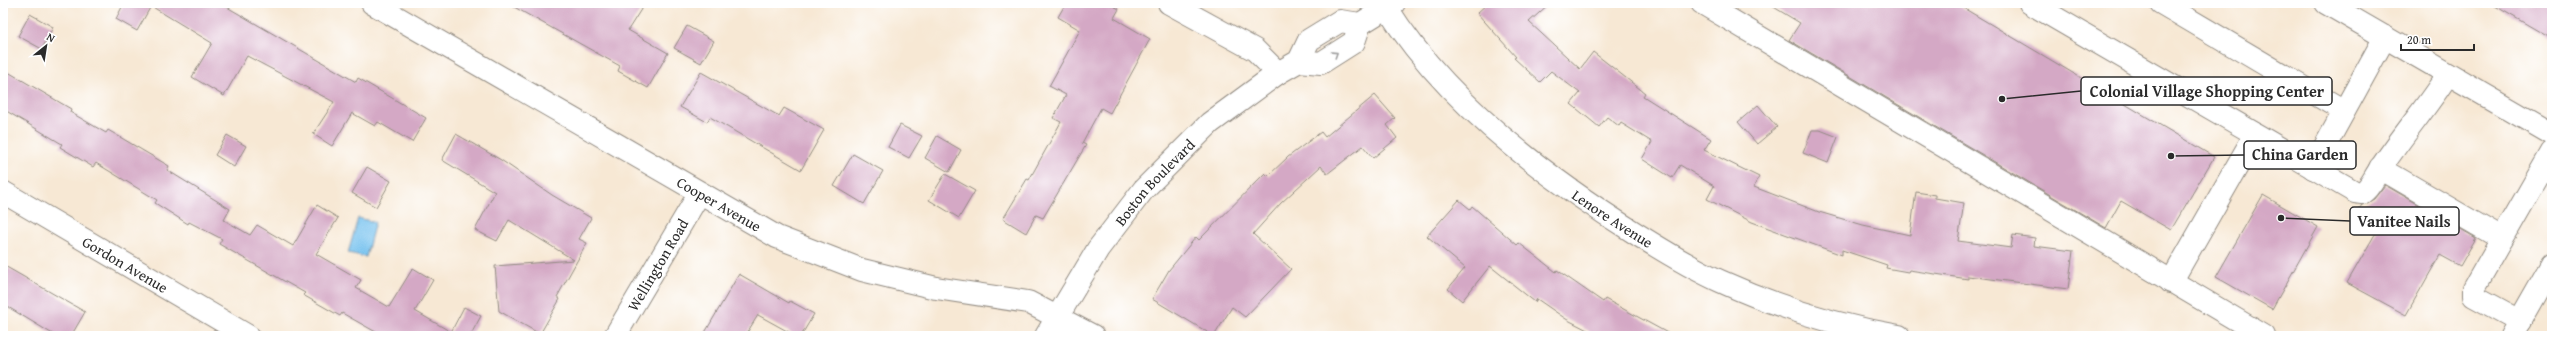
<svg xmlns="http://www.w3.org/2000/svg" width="2555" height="339" font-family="'Gentium Book Plus',serif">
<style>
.water{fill:#74c1ee;stroke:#50768c}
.building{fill:#d4a8c5}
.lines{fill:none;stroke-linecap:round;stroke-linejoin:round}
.minor-casing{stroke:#918a80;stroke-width:24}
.minor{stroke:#fff;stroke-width:22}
.oneway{stroke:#a0a0a0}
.labels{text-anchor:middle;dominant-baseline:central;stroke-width:3;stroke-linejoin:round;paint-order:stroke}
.street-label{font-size:15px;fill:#2b2b2b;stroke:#fff}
.leader{fill:none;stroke:#2b2b2b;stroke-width:1.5}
.callout-dot{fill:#2b2b2b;stroke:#fff;stroke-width:1.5}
.callout{fill:#fff;stroke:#2b2b2b;stroke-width:1.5}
.callout-label{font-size:16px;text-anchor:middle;font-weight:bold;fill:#2b2b2b}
</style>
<rect width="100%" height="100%" fill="#fff"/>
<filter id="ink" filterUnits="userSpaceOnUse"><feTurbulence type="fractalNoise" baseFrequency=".025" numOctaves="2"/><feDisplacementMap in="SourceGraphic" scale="8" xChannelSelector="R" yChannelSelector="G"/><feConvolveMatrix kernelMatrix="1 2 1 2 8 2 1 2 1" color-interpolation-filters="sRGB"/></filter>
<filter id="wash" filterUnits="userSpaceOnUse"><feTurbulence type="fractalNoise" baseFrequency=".012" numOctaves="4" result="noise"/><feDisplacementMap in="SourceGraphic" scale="16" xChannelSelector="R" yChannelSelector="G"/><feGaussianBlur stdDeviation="0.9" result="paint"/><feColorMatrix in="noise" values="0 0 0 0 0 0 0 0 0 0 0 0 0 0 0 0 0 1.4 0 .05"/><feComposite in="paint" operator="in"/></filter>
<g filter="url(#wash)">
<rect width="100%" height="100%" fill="#f7e8d4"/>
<polygon class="water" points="358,218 375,222 366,257 348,253"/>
<g id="blocks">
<g class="building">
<polygon points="124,3 220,3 356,82 358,78 426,118 412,142 378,122 375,126 352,113 332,146 313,134 334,102 247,56 224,96 192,77 212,43 151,6 137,31 116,19"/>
<polygon points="507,3 645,3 628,30 668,53 648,88 618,71 620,66"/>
<polygon points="1066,3 1108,3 1119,9 1114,18 1150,39 1110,113 1101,108 1082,143 1086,145 1043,218 1036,215 1026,233 1003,219 1027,179 1029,180 1061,122 1053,118 1066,95 1049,86 1080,30 1058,17"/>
<polygon points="1488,3 1550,3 1529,22 1580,69 1593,52 1645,93 1643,96 1711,139 1704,150 1759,177 1754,187 1819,212 1863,225 1910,235 1916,192 1935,195 1935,198 1964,203 1958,241 2011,248 2013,235 2035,238 2034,246 2073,251 2068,289 1968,276 1968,279 1909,270 1908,272 1886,268 1887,265 1842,250 1842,255 1752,222 1707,199 1714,186 1680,165 1672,178 1642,159 1652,142 1621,123 1619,126 1607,117 1599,127 1571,104 1580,93 1551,71 1540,82 1514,58 1516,57 1477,13"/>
<polygon points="1767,3 1955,3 2214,157 2171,230 2121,201 2106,228 1789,40 1800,23"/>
<polygon points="2490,3 2552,3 2552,39"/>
<polygon points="30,14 53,27 42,49 18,36"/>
<polygon points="687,26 714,41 701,63 674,48"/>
<polygon points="3,69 71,109 70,112 106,133 108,130 169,166 167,170 230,209 224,220 250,235 257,225 293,246 317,205 338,218 316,254 361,280 356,288 389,307 413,268 433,280 415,311 451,332 464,307 481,316 470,336 383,336 342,313 340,316 303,295 305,293 219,244 222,239 189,222 188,224 155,203 157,200 96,163 93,167 60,147 62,144 3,109"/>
<polygon points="701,72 779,116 784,108 824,130 801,170 710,117 707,122 680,107"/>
<polygon points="1375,95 1395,118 1387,125 1397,138 1373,158 1363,146 1327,174 1321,166 1281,203 1253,234 1291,269 1245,317 1232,307 1214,336 1152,299 1169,270 1196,237 1199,240 1265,173 1268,176 1288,157 1321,132 1325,137"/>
<polygon points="1758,105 1777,127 1757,144 1738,122"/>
<polygon points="900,125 922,136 909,158 888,147"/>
<polygon points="1812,130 1820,130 1838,137 1828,163 1803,153"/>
<polygon points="456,134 501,160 552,195 591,218 579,239 587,243 557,297 560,299 540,334 499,311 495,266 574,260 509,220 497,241 475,230 495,192 442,160"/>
<polygon points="227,135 246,146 234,167 215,155"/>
<polygon points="937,136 961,150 949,172 925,158"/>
<polygon points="853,154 883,171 864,204 834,186"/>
<polygon points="367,167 391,181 376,207 352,193"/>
<polygon points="945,174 975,191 959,218 929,200"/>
<polygon points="2385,185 2476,238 2460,266 2440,255 2406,315 2347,283 2382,222 2359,209 2362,205 2374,199"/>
<polygon points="2263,195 2318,227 2272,309 2216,277"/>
<polygon points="1459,200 1470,209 1472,206 1517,245 1519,243 1556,272 1557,270 1603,302 1605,299 1673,336 1599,336 1566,319 1537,299 1535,302 1490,266 1462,301 1448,289 1465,268 1427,236"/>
<polygon points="3,265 85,312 71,336 56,336 3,304"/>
<polygon points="739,274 789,303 790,301 814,314 801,336 796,336 758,315 745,336 703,336"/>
</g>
</g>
</g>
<g filter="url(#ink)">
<use href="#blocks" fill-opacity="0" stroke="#918a80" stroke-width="1"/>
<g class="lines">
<defs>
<g id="minor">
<path id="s1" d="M372,3L777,237L862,270L936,288L1028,302L1093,336"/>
<polyline points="1169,3 1255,50 1278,73"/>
<polyline points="1702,3 2264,336"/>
<path d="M2030,3L2355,192L2362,193C2371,187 2374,177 2380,169C2402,136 2427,107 2448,74"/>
<polyline points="2161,3 2344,111"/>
<polyline points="2326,3 2552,134"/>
<path id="s2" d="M1387,8C1445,101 1544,176 1635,233C1662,250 1691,268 1720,281C1775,306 1839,326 1899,336"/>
<polyline points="1299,61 1321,63 1354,42 1360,24"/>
<polyline points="2313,168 2385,37"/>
<polyline points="2380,168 2502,239"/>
<path id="s3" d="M3,192L248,336"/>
<polyline points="2171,282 2255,135"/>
<polyline points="2520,321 2474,296 2474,288 2552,152"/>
<path id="s4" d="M615,336L699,194"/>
<path id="s5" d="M1046,336L1098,249L1144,189L1210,123L1278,73L1299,61L1309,40L1340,21L1360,24L1394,3"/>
<polyline points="2511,336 2552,264"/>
</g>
</defs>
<use href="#minor" class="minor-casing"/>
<use href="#minor" class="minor"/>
</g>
<defs><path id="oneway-chevron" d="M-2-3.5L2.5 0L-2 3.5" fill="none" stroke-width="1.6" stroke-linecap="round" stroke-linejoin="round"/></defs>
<use class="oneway" href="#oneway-chevron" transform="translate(1335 54) rotate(-33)"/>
</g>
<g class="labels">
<g class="street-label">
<text stroke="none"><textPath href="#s5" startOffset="189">Boston Boulevard</textPath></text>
<text stroke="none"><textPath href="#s1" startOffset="401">Cooper Avenue</textPath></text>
<text stroke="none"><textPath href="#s2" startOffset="311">Lenore Avenue</textPath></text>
<text stroke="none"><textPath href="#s3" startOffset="142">Gordon Avenue</textPath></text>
<text stroke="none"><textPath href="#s4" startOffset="83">Wellington Road</textPath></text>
</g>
</g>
<path class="leader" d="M2002 99L2081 91M2171 156L2244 155M2281 218L2350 221"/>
<g class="callout-dot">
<circle cx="2002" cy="99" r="4"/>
<circle cx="2171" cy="156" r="4"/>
<circle cx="2281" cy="218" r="4"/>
</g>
<g class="callout">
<rect x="2081" y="77" width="251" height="28" rx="4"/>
<rect x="2244" y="141" width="112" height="28" rx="4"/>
<rect x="2350" y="207" width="109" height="28" rx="4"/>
</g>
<g class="callout-label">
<text x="2207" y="97">Colonial Village Shopping Center</text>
<text x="2300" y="160">China Garden</text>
<text x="2404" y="227">Vanitee Nails</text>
</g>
<rect width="2555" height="339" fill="none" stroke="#fff" stroke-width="16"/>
<g transform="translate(46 46) rotate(30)" stroke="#ffffff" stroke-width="3" paint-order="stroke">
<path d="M0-3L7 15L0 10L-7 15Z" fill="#2b2b2b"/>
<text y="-6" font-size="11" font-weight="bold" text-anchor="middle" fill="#2b2b2b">N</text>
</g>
<path d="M2401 44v6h73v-6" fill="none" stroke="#2b2b2b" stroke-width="2"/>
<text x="2407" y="44" font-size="12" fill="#2b2b2b" stroke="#ffffff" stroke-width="3" paint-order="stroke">20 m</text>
</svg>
